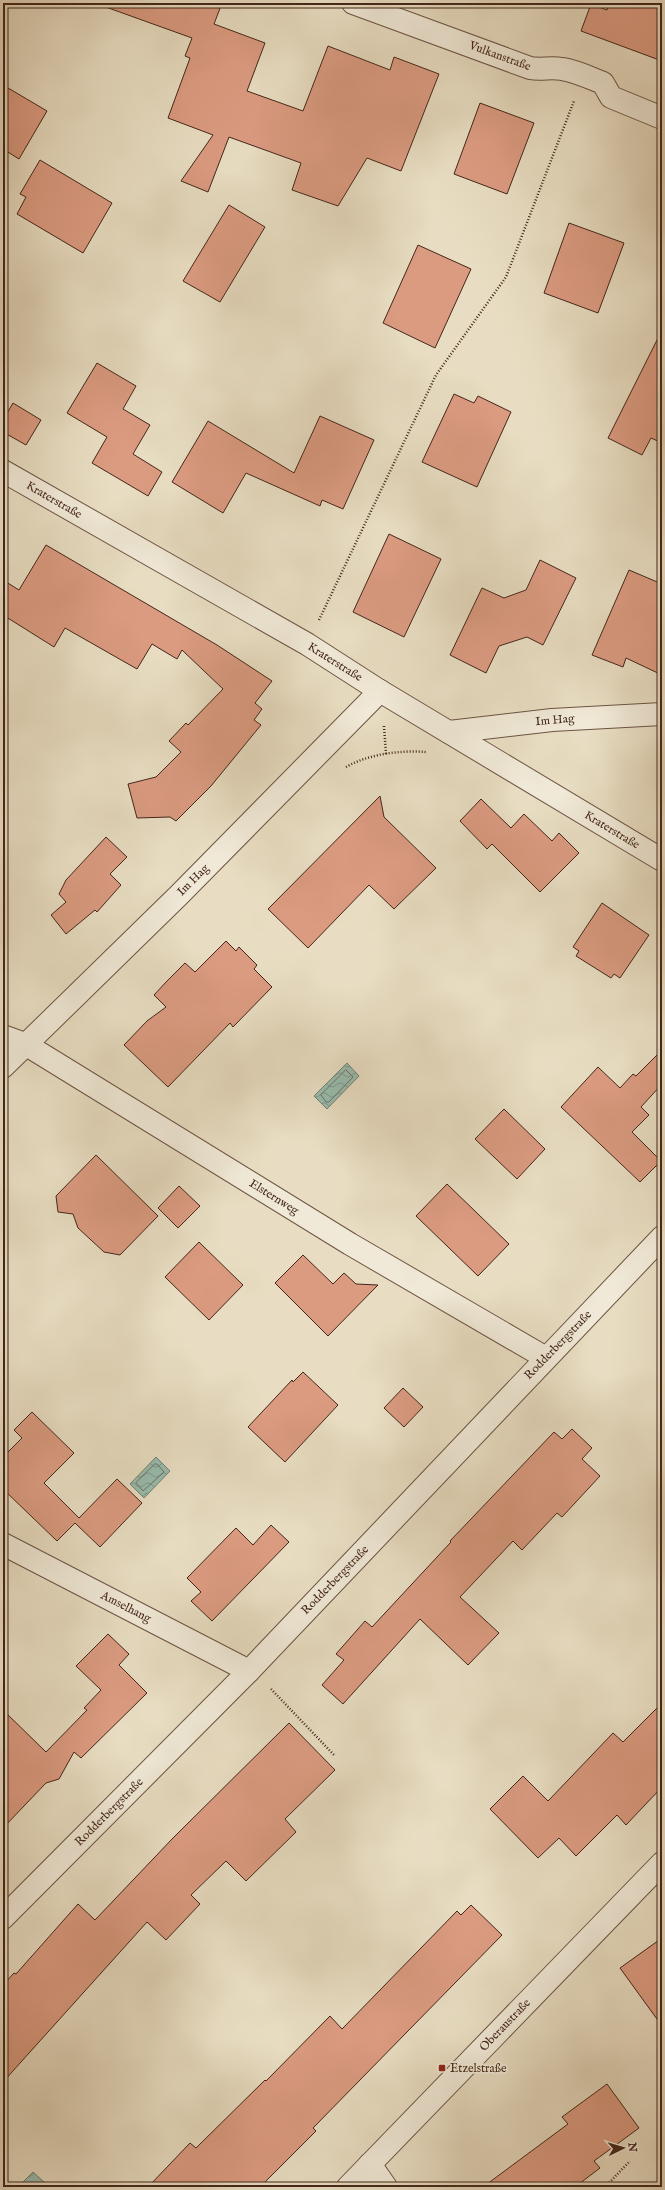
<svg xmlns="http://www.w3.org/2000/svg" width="665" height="2190" font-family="'IM FELL English',serif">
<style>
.water{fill:url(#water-waves);stroke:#768073}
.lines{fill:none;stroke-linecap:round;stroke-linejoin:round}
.shore{stroke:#6e7164;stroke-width:1}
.building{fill:#db9b81;stroke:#432619}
.minor-casing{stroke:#6c5443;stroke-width:24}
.path{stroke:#432619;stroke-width:2.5;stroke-dasharray:1 2;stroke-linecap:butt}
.minor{stroke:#f0e9d7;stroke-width:22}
.poi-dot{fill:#8f2418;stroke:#f0e9d7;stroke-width:1.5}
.labels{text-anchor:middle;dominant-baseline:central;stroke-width:3.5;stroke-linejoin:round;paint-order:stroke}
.street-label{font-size:12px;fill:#432619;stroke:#f0e9d7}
.poi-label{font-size:12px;fill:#432619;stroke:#f0e9d7;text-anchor:start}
</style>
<defs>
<pattern id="water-waves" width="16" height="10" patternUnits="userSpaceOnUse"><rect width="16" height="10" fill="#98bcaf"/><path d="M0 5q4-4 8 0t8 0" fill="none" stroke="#7e998e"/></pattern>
</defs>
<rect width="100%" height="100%" fill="#e8ddc2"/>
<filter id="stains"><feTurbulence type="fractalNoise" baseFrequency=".005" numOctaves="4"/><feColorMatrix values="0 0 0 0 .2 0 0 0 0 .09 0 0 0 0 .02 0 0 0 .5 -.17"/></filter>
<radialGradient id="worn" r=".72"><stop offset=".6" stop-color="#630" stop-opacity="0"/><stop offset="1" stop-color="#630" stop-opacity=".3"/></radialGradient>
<g class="water">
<polygon points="347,1063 359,1076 327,1109 314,1096"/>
<polygon points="156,1457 170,1471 144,1498 130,1484"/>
<polygon points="33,2172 44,2182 39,2187 18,2187"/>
</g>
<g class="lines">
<g class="shore">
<polygon points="346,1070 353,1077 329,1102 326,1102 321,1095"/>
<polygon points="155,1464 157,1464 164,1472 143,1491 136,1483"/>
</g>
</g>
<g class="building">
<polygon points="104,3 222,3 214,24 265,43 247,91 303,111 328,46 390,70 394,57 439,74 401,171 367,158 338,206 292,190 301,163 229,137 208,192 181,181 213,135 168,118 190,58 185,56 192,38 103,6"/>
<polygon points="609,3 662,3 662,61 581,31 591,4 607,10"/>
<polygon points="3,85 47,111 19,159 3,149"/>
<polygon points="480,103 534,123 507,194 454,174"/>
<polygon points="40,160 112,203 83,253 17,214 26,197 20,194"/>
<polygon points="229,205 265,227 220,302 183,281"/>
<polygon points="569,223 624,243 598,313 544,293"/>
<polygon points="418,245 471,269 435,348 383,323"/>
<polygon points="662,330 662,443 651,438 642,455 608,438"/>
<polygon points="97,363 136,386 123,409 150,425 133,454 162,472 148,496 92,463 107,437 67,413"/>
<polygon points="454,394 474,403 478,396 511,412 477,487 422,462"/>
<polygon points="13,403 41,420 26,445 3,432 3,420"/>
<polygon points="320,416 374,440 343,509 322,500 320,506 246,473 223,513 172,482 208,421 294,473"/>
<polygon points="389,534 441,559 404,637 353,612"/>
<polygon points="46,545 217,645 272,681 255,703 262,709 254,720 261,725 211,786 176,821 170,817 137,818 128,784 156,777 181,752 169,741 186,723 188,725 223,689 182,650 177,659 152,644 137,669 65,628 54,647 3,615 3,580 19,590"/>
<polygon points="540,560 576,578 543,645 527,637 499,646 486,673 450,655 482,588 504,598 526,590"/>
<polygon points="629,570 662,584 662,675 626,658 623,667 592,655"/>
<polygon points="380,796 384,817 436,868 394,909 369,885 308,948 268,909"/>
<polygon points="481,799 511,828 524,814 552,841 559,833 579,853 540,892 492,844 487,849 460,821"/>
<polygon points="106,837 127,857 110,874 121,885 97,912 95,910 66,934 51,915 66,902 59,894 66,880"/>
<polygon points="602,903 649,935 620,978 614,974 611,978 576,956 579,951 573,947"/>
<polygon points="226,941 236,951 239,947 257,965 254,969 272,987 233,1027 230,1023 168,1087 124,1045 147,1021 166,1007 154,995 167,981 185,963 195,972"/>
<polygon points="662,1050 662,1084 641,1107 649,1115 632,1132 661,1161 640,1182 561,1107 598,1067 620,1088 633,1074 636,1076"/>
<polygon points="504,1109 545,1149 517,1179 475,1139"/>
<polygon points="96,1155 158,1216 120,1255 104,1252 78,1228 73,1214 58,1212 56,1196"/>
<polygon points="447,1184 509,1244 478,1276 416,1216"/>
<polygon points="179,1186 200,1206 178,1228 158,1208"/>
<polygon points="199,1242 243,1285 209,1320 165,1277"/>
<polygon points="303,1255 333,1284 344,1273 356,1284 378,1285 328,1336 275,1283"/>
<polygon points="303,1372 338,1405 285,1462 248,1427 292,1380 293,1382"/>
<polygon points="403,1388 423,1407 404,1427 384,1408"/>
<polygon points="32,1412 74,1453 44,1483 79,1518 117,1479 142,1503 100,1547 75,1523 57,1541 3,1489 3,1457 22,1438 14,1430"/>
<polygon points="572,1429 592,1448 582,1459 600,1476 562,1517 557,1513 522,1550 513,1541 460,1597 499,1633 468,1665 420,1619 343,1704 322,1685 344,1660 336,1654 365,1621 372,1627 451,1542 450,1541 554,1432 562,1439"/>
<polygon points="271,1525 289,1542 212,1621 191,1601 201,1592 187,1578 236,1528 253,1545"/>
<polygon points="108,1634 129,1654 119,1665 147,1693 81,1758 74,1752 59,1779 46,1783 3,1828 3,1710 46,1752 87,1710 84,1708 101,1690 76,1666"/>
<polygon points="662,1703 662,1787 626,1825 617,1815 576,1856 559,1838 538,1858 490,1809 523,1776 548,1801 613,1733 623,1742"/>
<polygon points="289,1723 335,1770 285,1819 296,1832 246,1881 226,1861 191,1895 200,1904 166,1940 147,1922 3,2082 3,1985 14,1973 16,1974 78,1904 95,1920 173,1838"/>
<polygon points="471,1905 502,1935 313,2128 316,2131 260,2187 148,2187 190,2143 196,2148 265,2080 266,2081 330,2016 342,2029 457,1911 461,1915"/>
<polygon points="662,1938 662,2026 620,1968"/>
<polygon points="607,2084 639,2128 594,2161 600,2168 575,2187 483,2187 568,2124 562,2117"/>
</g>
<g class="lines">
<defs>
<g id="minor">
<path d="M353,3L530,68C541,70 551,67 562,69C576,71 590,78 603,83L611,97L662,118"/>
<polyline points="3,471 307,644 380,691 662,860"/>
<polyline points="449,732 552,720 662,714"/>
<polyline points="3,1036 25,1044 350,1244 546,1358"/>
<polyline points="3,1067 179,895 380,691"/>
<polyline points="3,1544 249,1671"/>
<polyline points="3,1918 249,1671 662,1237"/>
<polyline points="370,2164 386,2187"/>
<polyline points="348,2187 662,1863"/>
</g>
</defs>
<use href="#minor" class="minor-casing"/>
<g class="path">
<polyline points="319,620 436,375 506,277 574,101"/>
<polyline points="384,726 386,754"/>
<path d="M346,767C369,754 400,750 426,752"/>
<polyline points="271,1689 335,1756"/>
<polyline points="605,2187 630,2161"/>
</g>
<use href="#minor" class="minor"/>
</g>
<rect class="poi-dot" x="438" y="2064" width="8" height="8" rx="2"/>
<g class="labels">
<g class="street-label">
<text transform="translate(500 56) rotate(20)">Vulkanstraße</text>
<text transform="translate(54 500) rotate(30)">Kraterstraße</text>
<text transform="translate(335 662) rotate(32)">Kraterstraße</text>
<text transform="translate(555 720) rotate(-5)">Im Hag</text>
<text transform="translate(612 830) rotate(31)">Kraterstraße</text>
<text transform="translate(193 880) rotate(-45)">Im Hag</text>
<text transform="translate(274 1197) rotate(32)">Elsternweg</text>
<text transform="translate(558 1345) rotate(-46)">Rodderbergstraße</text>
<text transform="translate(335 1580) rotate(-46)">Rodderbergstraße</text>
<text transform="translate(126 1607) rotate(27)">Amselhang</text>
<text transform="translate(109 1812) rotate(-45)">Rodderbergstraße</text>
<text transform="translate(505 2025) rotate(-46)">Oberaustraße</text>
</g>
<g class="poi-label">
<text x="450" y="2068">Etzelstraße</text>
</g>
</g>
<rect width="665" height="2190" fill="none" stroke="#e8ddc2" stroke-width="16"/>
<rect x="4" y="4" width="657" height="2182" fill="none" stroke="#432619" stroke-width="2"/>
<rect x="8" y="8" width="649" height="2174" fill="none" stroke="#432619"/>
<g transform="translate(623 2148) rotate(85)" stroke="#f0e9d7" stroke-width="3" paint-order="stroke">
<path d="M0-3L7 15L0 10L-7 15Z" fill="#432619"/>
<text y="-6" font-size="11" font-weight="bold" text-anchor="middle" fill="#432619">N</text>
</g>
<rect width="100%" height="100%" filter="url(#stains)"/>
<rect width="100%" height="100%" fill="url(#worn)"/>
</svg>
